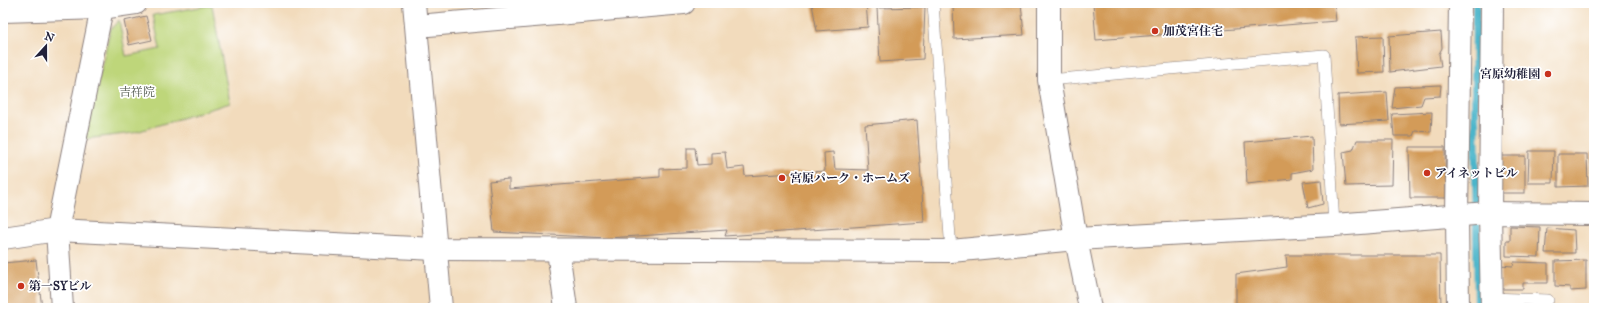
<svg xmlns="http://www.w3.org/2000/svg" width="1597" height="311" font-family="'IM FELL Great Primer','Noto Serif JP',serif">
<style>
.green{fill:#bed67a;stroke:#707c5a}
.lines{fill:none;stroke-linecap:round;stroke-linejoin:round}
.stream{stroke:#4cb5ca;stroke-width:8}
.building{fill:#d39b59}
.service-casing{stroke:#8a7e7c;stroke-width:12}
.minor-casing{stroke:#8a7e7c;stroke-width:24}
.service{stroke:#fff;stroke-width:11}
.minor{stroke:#fff;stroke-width:22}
.poi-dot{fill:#c8321e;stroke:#fff;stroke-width:1.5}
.labels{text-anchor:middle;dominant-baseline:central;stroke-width:3.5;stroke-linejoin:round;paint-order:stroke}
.poi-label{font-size:12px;font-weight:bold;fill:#22223b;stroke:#fff;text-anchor:start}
.park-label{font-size:12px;fill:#51584e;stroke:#fff}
</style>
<rect width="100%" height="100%" fill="#fff"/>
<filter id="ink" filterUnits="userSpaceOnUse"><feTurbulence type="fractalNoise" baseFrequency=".025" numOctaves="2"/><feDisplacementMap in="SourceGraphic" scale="8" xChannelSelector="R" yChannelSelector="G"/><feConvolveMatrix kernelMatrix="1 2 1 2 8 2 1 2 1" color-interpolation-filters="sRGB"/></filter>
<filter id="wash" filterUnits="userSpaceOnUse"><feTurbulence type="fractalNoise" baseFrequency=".012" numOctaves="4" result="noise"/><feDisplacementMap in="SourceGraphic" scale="16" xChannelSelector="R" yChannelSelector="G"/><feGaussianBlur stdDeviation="0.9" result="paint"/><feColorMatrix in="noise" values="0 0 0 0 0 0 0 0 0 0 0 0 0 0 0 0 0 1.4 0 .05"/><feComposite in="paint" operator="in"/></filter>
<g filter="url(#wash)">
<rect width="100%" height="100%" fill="#f2dbbc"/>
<polygon class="green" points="212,5 230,103 133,133 85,139 110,30 119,20 126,56 160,49 153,15"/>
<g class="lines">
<polyline class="stream" points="1476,3 1475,108 1478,308"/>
</g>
<g id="blocks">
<g class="building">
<polygon points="825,3 866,3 868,27 817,31 812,4"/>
<polygon points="964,3 1021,3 1024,35 954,39 953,4"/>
<polygon points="1093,3 1334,3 1336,21 1096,40"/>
<polygon points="925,7 923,59 880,62 877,8"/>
<polygon points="146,16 152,40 129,45 124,21"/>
<polygon points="1441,32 1442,48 1439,54 1441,66 1390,72 1389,36"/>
<polygon points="1383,36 1384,72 1357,73 1355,37"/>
<polygon points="1441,85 1440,96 1424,97 1421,105 1392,108 1395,87"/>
<polygon points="1387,92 1389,121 1339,124 1338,95"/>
<polygon points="1432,112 1431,132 1415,131 1413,136 1394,136 1392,114"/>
<polygon points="917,120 924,222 725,236 727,230 608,238 494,232 489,181 509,179 509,189 660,177 660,169 687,168 687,148 695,148 697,165 711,164 711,153 725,152 727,169 744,167 745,176 825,171 824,153 833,152 835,169 868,170 865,125"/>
<polygon points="1312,136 1313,169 1292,173 1292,179 1247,184 1245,142"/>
<polygon points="1357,140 1393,140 1392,185 1346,186 1343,152 1353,150"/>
<polygon points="1409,147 1445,147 1446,198 1410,198"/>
<polygon points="1529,151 1554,151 1553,183 1528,183"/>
<rect x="1591" y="152" width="3" height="30"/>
<polygon points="1558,154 1587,154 1588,186 1558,187"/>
<rect x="1498" y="156" width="27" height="37"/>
<polygon points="1321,180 1323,204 1308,208 1303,182"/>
<polygon points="1510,226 1540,227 1539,257 1506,256 1506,241 1510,241"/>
<polygon points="1547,228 1574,230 1575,253 1545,253"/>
<polygon points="1286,255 1440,255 1441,308 1236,308 1236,274 1287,267"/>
<polygon points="36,260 42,308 3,308 3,263"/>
<polygon points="1586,260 1586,290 1570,291 1570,287 1555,286 1555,261"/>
<polygon points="1514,262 1548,263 1548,283 1523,283 1523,289 1500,289 1500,265 1513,266"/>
<polygon points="1591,263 1594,264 1594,289 1592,289"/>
</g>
</g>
</g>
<g filter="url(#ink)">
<use href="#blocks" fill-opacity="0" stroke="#8a7e7c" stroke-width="1"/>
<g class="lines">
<defs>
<g id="service">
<polyline points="933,3 951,251"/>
<polyline points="1049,80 1324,55 1334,225"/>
<polyline points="1491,298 1548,300"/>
</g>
<g id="minor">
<polyline points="414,3 441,308"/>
<polyline points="1049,3 1049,80 1076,239 1090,308"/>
<polyline points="3,11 101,8 136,3"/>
<polyline points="417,26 684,3"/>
<polyline points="3,238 57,230 435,249 951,251 1076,239 1334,225 1488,213 1594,214"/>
<polyline points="558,251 566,308"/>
<polyline points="62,308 57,230 103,3"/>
<polyline points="1458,308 1457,215 1460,3"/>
<polyline points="1492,308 1490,213 1492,3"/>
</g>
</defs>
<use href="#service" class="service-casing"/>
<use href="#minor" class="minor-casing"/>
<use href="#service" class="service"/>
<use href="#minor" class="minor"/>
</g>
</g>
<g class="poi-dot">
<circle cx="1155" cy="31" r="4"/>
<circle cx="1548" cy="74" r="4"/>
<circle cx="1427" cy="173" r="4"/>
<circle cx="782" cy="178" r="4"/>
<circle cx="21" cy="286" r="4"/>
</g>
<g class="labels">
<g class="poi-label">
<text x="1163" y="31">加茂宮住宅</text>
<text x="1540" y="74" text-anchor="end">宮原幼稚園</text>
<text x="1435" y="173">アイネットビル</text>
<text x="790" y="178">宮原パーク・ホームズ</text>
<text x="29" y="286">第一SYビル</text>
</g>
<g class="park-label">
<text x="137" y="92">吉祥院</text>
</g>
</g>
<rect width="1597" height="311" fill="none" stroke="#fff" stroke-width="16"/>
<g transform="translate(46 46) rotate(21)" stroke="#ffffff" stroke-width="3" paint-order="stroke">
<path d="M0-3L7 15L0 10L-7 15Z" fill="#22223b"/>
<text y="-6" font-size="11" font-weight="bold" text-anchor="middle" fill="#22223b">N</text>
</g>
</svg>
